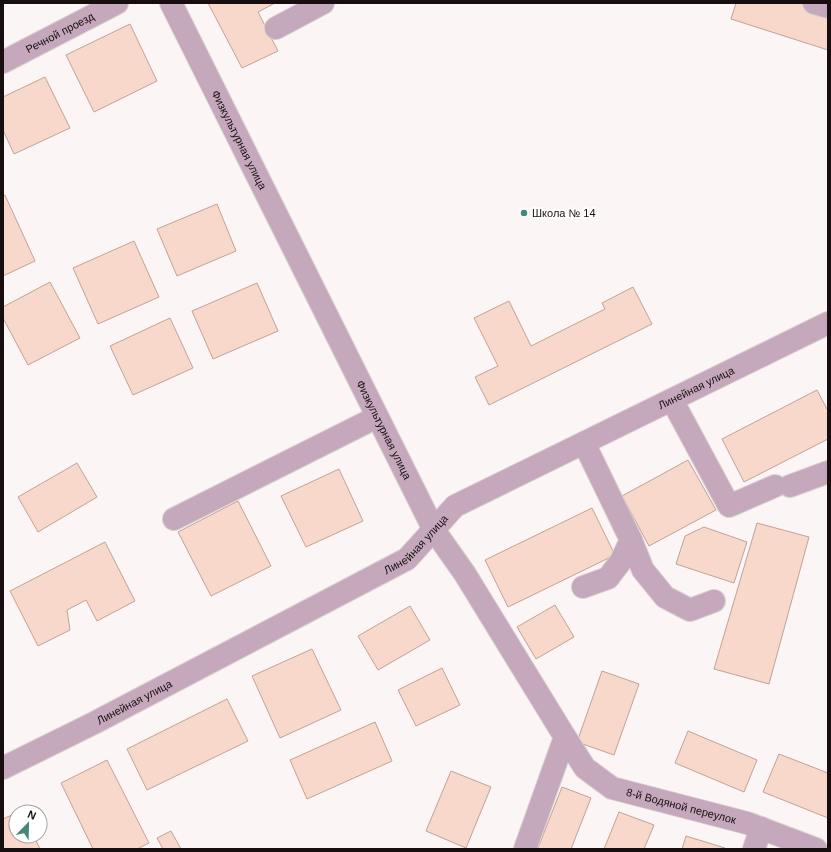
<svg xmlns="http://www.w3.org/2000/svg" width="831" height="852" font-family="Arial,sans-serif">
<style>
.building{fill:#f8d8ca;stroke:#c1a296}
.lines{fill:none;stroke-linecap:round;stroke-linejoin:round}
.minor-casing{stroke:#d8d0d0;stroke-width:24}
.minor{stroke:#c5a8bc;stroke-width:22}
.poi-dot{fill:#45887b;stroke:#fff;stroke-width:1.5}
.labels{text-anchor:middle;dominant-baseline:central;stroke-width:4;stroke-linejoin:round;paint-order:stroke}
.street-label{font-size:11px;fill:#190e0f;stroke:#fff}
.poi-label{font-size:11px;fill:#190e0f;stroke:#fff;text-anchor:start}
</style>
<rect width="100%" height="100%" fill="#fcf5f5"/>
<g class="building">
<polygon points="208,3 275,3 258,12 278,51 242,68"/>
<polygon points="736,3 799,3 828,13 828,50 731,19"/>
<polygon points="130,24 157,81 94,112 66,55"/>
<polygon points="45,77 70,128 14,154 3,130 3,97"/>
<polygon points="5,195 35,261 3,276 3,196"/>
<polygon points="217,204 236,251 177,276 157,229"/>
<polygon points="134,241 159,297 98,324 73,268"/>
<polygon points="50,282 80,338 28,365 3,318 3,307"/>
<polygon points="257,283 278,331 213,359 192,311"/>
<polygon points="633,287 652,324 489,405 475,377 498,366 474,318 509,301 531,346 605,309 602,303"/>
<polygon points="170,318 193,368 133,395 110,346"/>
<polygon points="817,390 828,411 828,439 744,482 722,439"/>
<polygon points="688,460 716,510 649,546 622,496"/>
<polygon points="77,463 97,497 38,532 18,497"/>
<polygon points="339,469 363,521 306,547 281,496"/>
<polygon points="238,501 271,566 211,596 178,532"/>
<polygon points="592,508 615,555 508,607 485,560"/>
<polygon points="757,523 809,537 769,684 714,669"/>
<polygon points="704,527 747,542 734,583 676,564 685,536"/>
<polygon points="105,542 135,601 97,621 86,600 67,610 70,630 38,646 10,591"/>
<polygon points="555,605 574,637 536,659 517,627"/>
<polygon points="410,606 430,640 378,670 358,636"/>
<polygon points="312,649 341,710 280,738 252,676"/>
<polygon points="442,668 460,705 416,726 398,690"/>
<polygon points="602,671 639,684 614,755 577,742"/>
<polygon points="227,699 248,741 147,790 127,749"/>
<polygon points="375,722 392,761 307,799 290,760"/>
<polygon points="688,731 757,760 744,792 675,763"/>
<polygon points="779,754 828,773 828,818 763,792"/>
<polygon points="107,760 149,843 137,849 93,849 61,783"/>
<polygon points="451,771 491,787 466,848 426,831"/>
<polygon points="562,787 591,798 571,849 541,849 538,848"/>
<polygon points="619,812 654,825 644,849 604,849"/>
<polygon points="16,813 16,836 34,836 40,849 3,849 3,819"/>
<polygon points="171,831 181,849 163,849 157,838"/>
<polygon points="686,836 725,848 725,849 682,849"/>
</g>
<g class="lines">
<defs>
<g id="minor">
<path id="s1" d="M171,3L434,530L465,574L565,737L525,849"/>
<polyline points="814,3 828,7"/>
<polyline points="276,28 323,3"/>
<path id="s2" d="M3,62L117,3"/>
<polyline points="672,400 729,506 775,486"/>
<polyline points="790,486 828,472"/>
<polyline points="174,519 377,417"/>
<polyline points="631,540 643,570 665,597 690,610 714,601"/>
<polyline points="583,587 608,578 621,561 631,540 584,443"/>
<path id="s3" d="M565,737L585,768L612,788L747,823L816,849"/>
<path id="s4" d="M3,768L94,723L407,559L455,506L828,323"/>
<polyline points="754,849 761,828"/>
</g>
</defs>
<use href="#minor" class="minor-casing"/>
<use href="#minor" class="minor"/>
</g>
<circle class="poi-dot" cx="524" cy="213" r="4"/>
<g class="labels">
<g class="street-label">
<text stroke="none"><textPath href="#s2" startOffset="64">Речной проезд</textPath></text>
<text stroke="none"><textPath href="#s1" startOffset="153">Физкультурная улица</textPath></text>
<text stroke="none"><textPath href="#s4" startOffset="795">Линейная улица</textPath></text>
<text stroke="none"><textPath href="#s1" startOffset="477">Физкультурная улица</textPath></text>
<text stroke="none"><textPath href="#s4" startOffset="471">Линейная улица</textPath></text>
<text stroke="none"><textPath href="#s4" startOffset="147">Линейная улица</textPath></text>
<text stroke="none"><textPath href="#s3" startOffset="142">8-й Водяной переулок</textPath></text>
</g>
<g class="poi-label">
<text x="532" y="213">Школа № 14</text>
</g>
</g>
<rect width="831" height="852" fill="none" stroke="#190e0f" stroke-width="8"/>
<g transform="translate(28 824) rotate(23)"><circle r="19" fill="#ffffff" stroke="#a39f9f"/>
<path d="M0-3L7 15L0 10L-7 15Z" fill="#45887b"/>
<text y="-6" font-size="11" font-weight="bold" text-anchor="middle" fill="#190e0f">N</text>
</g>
</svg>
